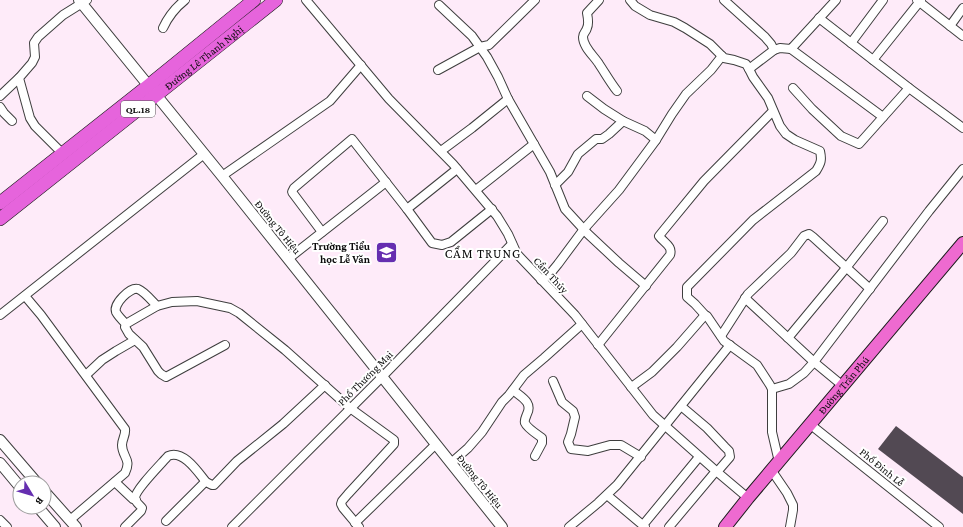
<svg xmlns="http://www.w3.org/2000/svg" width="963" height="527" font-family="'Crimson Pro',serif">
<style>
.building{fill:#524953}
.lines{fill:none;stroke-linecap:round;stroke-linejoin:round}
.minor-casing{stroke:#3e3e3e;stroke-width:10}
.tertiary-casing{stroke:#3e3e3e;stroke-width:12}
.primary-casing{stroke:#1c1c1c;stroke-width:14}
.trunk-casing{stroke:#1c1c1c;stroke-width:14}
.minor{stroke:#fff;stroke-width:8}
.tertiary{stroke:#fff;stroke-width:10}
.primary{stroke:#ee6ad0;stroke-width:12}
.trunk{stroke:#e664dc;stroke-width:13}
.labels{text-anchor:middle;dominant-baseline:central;stroke-width:4;stroke-linejoin:round;paint-order:stroke}
.shield{fill:#fff;stroke:#545454;stroke-width:1}
.shield-label{font-size:10px;font-weight:bold;fill:#0b0b0b}
.street-label{font-size:11px;fill:#0b0b0b;stroke:#fff}
.poi-label{font-size:11px;font-weight:bold;fill:#0b0b0b;stroke:#fff;text-anchor:end}
.quarter-label{font-size:13px;letter-spacing:1px;fill:#0b0b0b;stroke:#fff}
</style>
<rect width="100%" height="100%" fill="#feebf9"/>
<polygon class="building" points="896,426 963,477 963,514 878,449"/>
<g class="lines">
<defs>
<g id="minor">
<polyline points="306,0 389,99 453,164 497,216 508,234 517,254 575,315 653,415 716,471 748,498"/>
<path d="M599,0L587,13C588,18 589,24 587,28C586,32 583,33 583,37C583,47 594,56 599,64C605,73 610,82 617,91"/>
<path d="M630,0L635,6L650,15L674,22L685,28L710,44L724,58L734,60L746,64L749,69L753,77L768,98L780,126L786,134L795,140L820,151C822,160 821,163 816,171L753,220L687,287V297L695,304L705,315L707,316L724,341L757,365L770,385L772,389V432L779,462"/>
<polyline points="724,0 765,37 771,44 774,50"/>
<polyline points="917,0 963,36"/>
<polyline points="439,5 472,36 487,57 498,77 508,99 550,172 565,209 588,234 619,263 646,286"/>
<polyline points="819,18 909,88 963,128"/>
<polyline points="950,26 963,8"/>
<path d="M163,28C168,17 175,8 185,0"/>
<polyline points="851,43 883,0"/>
<polyline points="791,49 883,117"/>
<polyline points="873,60 921,0"/>
<polyline points="749,69 774,50 780,48 791,49 836,0"/>
<polyline points="438,70 480,47 489,45 535,0"/>
<polyline points="793,88 812,109 841,136 859,144 909,88"/>
<polyline points="0,96 19,78"/>
<polyline points="587,96 604,109 623,121 645,131 656,140"/>
<polyline points="0,107 4,113 12,121"/>
<polyline points="441,151 472,128 508,99"/>
<polyline points="62,153 35,126 30,118 19,78 32,63 35,57 34,43 38,37 63,15 87,0"/>
<polyline points="222,176 330,101 361,65"/>
<polyline points="555,185 568,172 578,154 596,139 602,139 609,134 623,121"/>
<polyline points="476,190 534,144"/>
<polyline points="407,209 457,169"/>
<polyline points="322,232 292,192 294,188 352,139 407,209 432,243 442,245 451,242 492,209"/>
<polyline points="288,259 386,182"/>
<polyline points="541,280 549,275 558,264 584,229 619,190 656,140 672,114 686,94 711,70 722,56"/>
<path d="M25,296L41,315L125,429C126,435 122,439 122,445C122,457 132,459 125,473L70,520"/>
<polyline points="745,298 814,362 843,386"/>
<polyline points="0,315 204,154"/>
<path d="M126,324C123,321 118,316 116,312C113,304 130,287 138,289C144,291 153,302 157,306"/>
<polyline points="721,336 748,294 791,253 804,236 809,234 813,237 870,289"/>
<polyline points="788,338 846,268 883,221"/>
<polyline points="225,345 166,377 161,374 158,371 143,347 129,334 125,327 126,324 131,321 157,306 172,302 197,301 230,308 239,313 285,350 350,408 394,440 394,444 348,494 342,501 341,504 343,508 359,527"/>
<path d="M598,345L670,255C673,246 664,243 659,236L663,231L704,181L773,111"/>
<polyline points="86,375 102,360 116,351 135,340"/>
<polyline points="553,381 562,402 573,411 575,417 571,434 568,442 571,449 588,451 610,445 621,445 641,457"/>
<polyline points="631,387 633,386 652,372 677,347 705,315"/>
<polyline points="772,389 789,384 804,373 814,362 929,211 963,169"/>
<path d="M513,390C521,397 533,402 527,414C526,417 524,420 525,423C527,428 538,435 542,438V443L535,456"/>
<polyline points="681,406 707,428 725,447 729,451 730,457 717,472"/>
<polyline points="811,425 939,527"/>
<polyline points="451,463 468,448 482,432 502,402 509,395 524,375 544,358 582,324"/>
<polyline points="772,471 787,493 793,505 793,510 790,527"/>
<polyline points="115,482 133,499 136,500"/>
<polyline points="607,495 645,527"/>
<polyline points="0,520 7,527"/>
<polyline points="166,521 204,483 206,482 212,485 214,485 237,461 283,424 325,385"/>
<polyline points="355,523 436,444"/>
<polyline points="643,525 699,457"/>
<path d="M125,527L141,511L142,508C140,505 135,502 135,498C135,490 162,463 168,456C183,449 198,472 206,482"/>
<polyline points="232,527 382,377 512,244"/>
<polyline points="569,527 598,503 617,485 730,345"/>
<polyline points="669,527 716,471"/>
</g>
<g id="tertiary">
<polyline points="79,0 222,176 502,527"/>
<polyline points="0,440 37,483"/>
<polyline points="0,463 20,487"/>
<polyline points="44,491 76,527"/>
<polyline points="38,507 55,527"/>
</g>
<g id="primary">
<path id="s1" d="M725,527L748,498L963,243"/>
</g>
<g id="trunk">
<polyline points="0,203 148,86 254,0"/>
<path id="s2" d="M0,219L276,0"/>
</g>
</defs>
<use href="#minor" class="minor-casing"/>
<use href="#tertiary" class="tertiary-casing"/>
<use href="#primary" class="primary-casing"/>
<use href="#trunk" class="trunk-casing"/>
<use href="#minor" class="minor"/>
<use href="#tertiary" class="tertiary"/>
<use href="#primary" class="primary"/>
<use href="#trunk" class="trunk"/>
</g>
<defs>
<symbol id="school-square" viewBox="-11 -11 22 22"><rect x="-9" y="-9" width="18" height="18" rx="4" fill="#652eb0" stroke="#fff"/><path d="M0-5L7-2L0 1L-7-2ZM-4 1L0 2.5L4 1V4Q0 6-4 4Z" fill="#fff"/></symbol>
</defs>
<g fill-rule="evenodd">
<use href="#school-square" x="374" y="240" width="25" height="25"/>
</g>
<g class="labels">
<rect class="shield" x="121" y="101" width="34" height="16" rx="3"/>
<g class="shield-label">
<text x="138" y="109">QL.18</text>
</g>
<g class="street-label">
<text stroke="none"><textPath href="#s2" startOffset="260">Đường Lê Thanh Nghị</textPath></text>
<text transform="translate(278 227) rotate(51)">Đường Tô Hiệu</text>
<text transform="translate(551 275) rotate(47)">Cẩm Thủy</text>
<text transform="translate(365 378) rotate(-45)">Phố Thương Mại</text>
<text stroke="none"><textPath href="#s1" startOffset="185">Đường Trần Phú</textPath></text>
<text transform="translate(882 467) rotate(39)">Phố Đinh Lễ</text>
<text transform="translate(480 481) rotate(51)">Đường Tô Hiệu</text>
</g>
<g class="poi-label">
<text x="370" y="246">Trường Tiểu<tspan x="370" dy="13">học Lễ Văn</tspan></text>
</g>
<g class="quarter-label">
<text x="483" y="253">CẨM TRUNG</text>
</g>
</g>
<g transform="translate(32 495) rotate(128)"><circle r="19" fill="#ffffff" stroke="#9d9d9d"/>
<path d="M0-3L7 15L0 10L-7 15Z" fill="#652eb0"/>
<text y="-6" font-size="11" font-weight="bold" text-anchor="middle" fill="#0b0b0b">B</text>
</g>
</svg>
